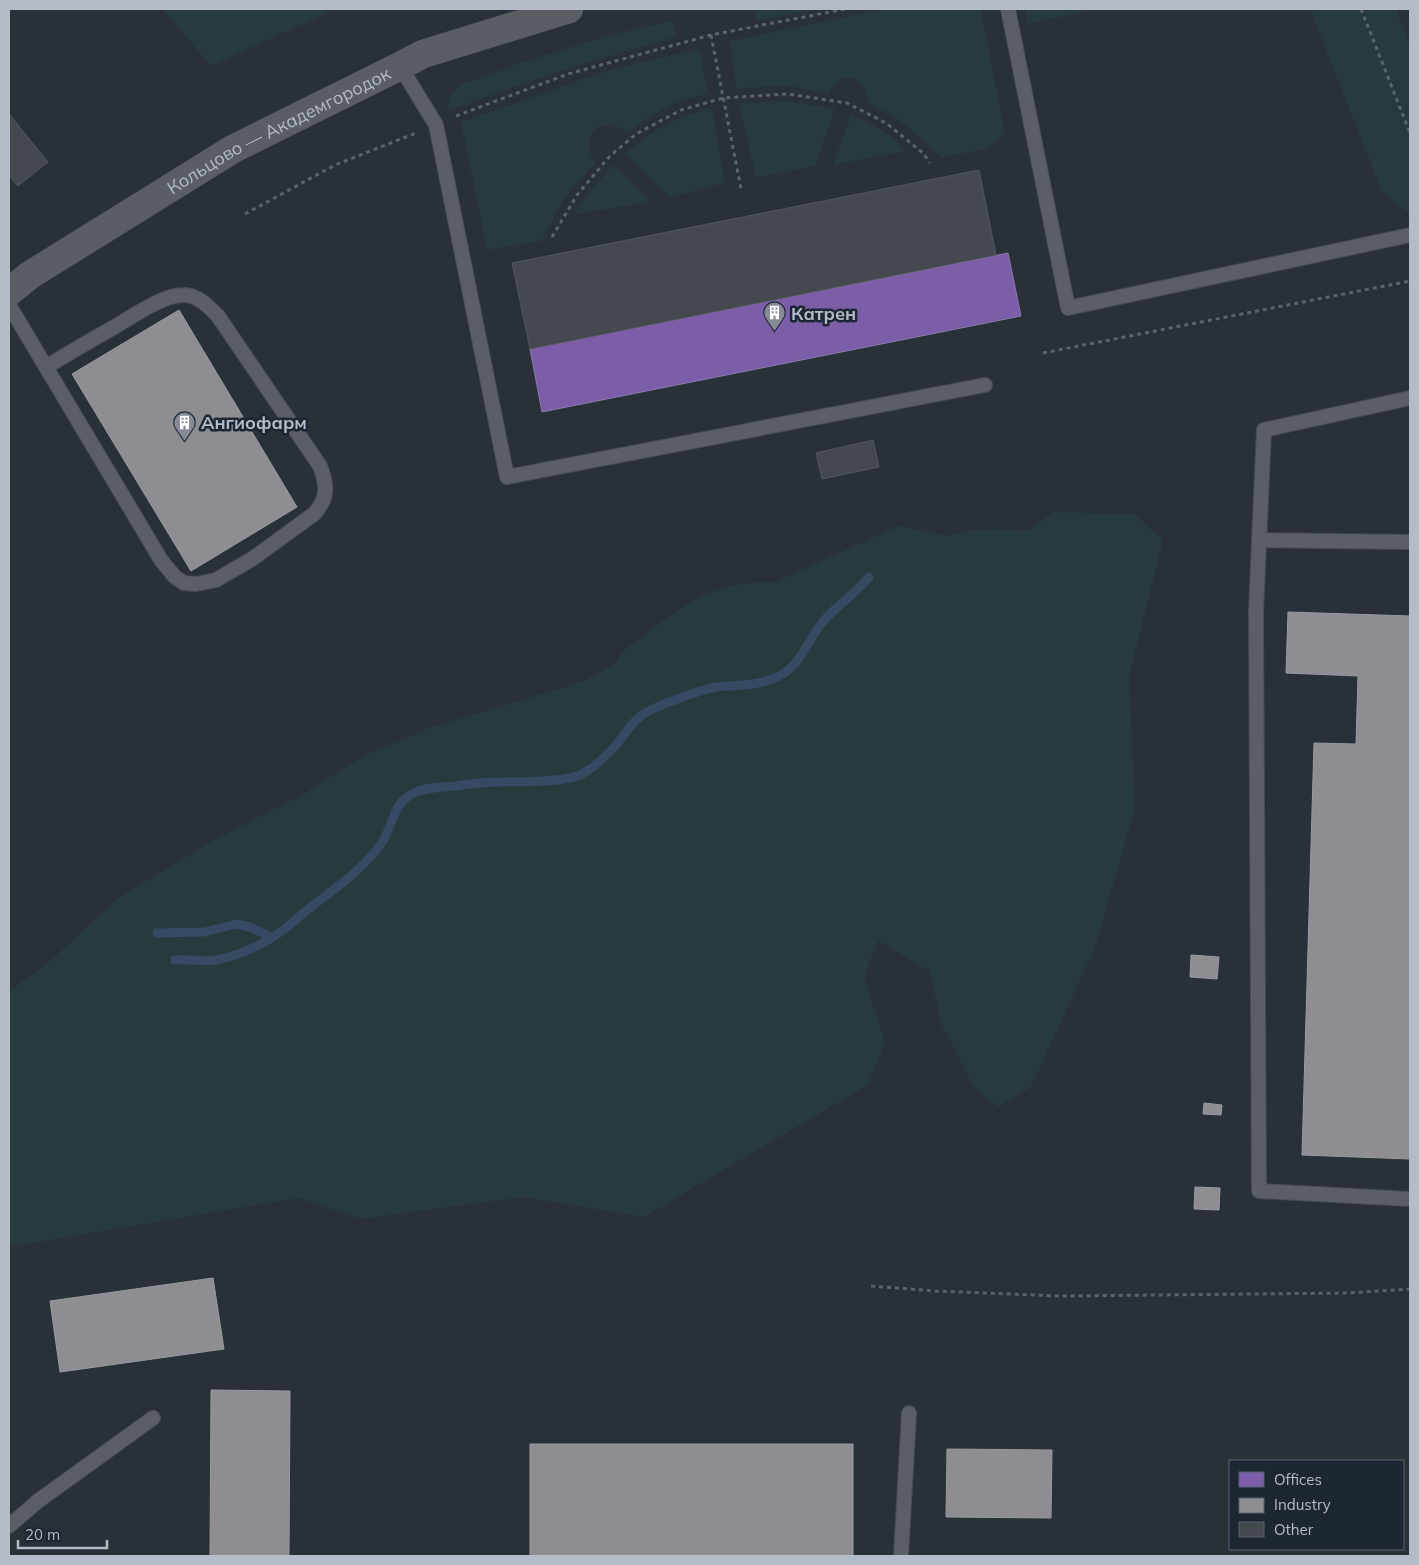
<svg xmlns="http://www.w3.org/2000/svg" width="1419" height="1565" font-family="Mulish,sans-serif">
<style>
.green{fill:#273a3e}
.offices{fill:#7b5ea7;stroke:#8c7ab1}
.industry{fill:#8d8d92;stroke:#999ba2}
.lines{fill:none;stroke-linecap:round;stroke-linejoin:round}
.stream{stroke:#384963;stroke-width:9}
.building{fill:#444950;stroke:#52575f}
.service-casing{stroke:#484c53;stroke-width:16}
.secondary-casing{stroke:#484c53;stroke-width:29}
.path{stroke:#5d636a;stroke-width:3;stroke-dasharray:4 4;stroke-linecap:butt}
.service{stroke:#5a5e66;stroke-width:14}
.secondary{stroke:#595d64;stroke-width:28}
.labels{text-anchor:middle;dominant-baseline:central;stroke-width:5;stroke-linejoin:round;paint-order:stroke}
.street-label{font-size:18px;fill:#b4bcc9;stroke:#1d2633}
.poi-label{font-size:18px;font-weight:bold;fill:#b4bcc9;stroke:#1d2633;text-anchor:start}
</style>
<rect width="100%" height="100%" fill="#2a3038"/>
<g class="green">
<polygon points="162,9 336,9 211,66"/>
<polygon points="754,9 817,9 757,21"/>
<path d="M884,9H981L1005,134L988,148L941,158L918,136L896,118L867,102C868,76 840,67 829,93L789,86L736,88L730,41Z"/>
<polygon points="1024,9 1099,9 1028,24"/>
<polygon points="1310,9 1396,9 1410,45 1410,211 1405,210 1382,192"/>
<path d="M673,20L676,37C598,58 523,83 447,111L450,96L460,85L526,61L607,36Z"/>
<path d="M700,49L708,93L675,103L649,117L626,133C604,111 575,138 596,162L577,182L561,204L542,241L487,250L461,122L613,69Z"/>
<polygon points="787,101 835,109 815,166 756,178 739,103"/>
<path d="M712,108L725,183L670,197L626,153C654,129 676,117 712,108Z"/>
<path d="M851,115C876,126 887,130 905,151L833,165Z"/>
<polygon points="614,165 651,202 574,214 593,187"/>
<path d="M1053,512L1134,514L1163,540L1129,677L1135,809L1095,948L1031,1087L998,1107L973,1086L941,1024L930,971L878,941L864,977L885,1042L868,1085L644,1217L522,1197L361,1219L298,1198L9,1247V991L47,964L117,899L210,842L302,795L364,756L429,728L584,681L616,663L622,652C671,616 708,578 773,583L898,526L949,536L964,531L994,529L1028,531Z"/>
</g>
<polygon class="offices" points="1008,253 1021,316 542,412 530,349"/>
<g class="industry">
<polygon points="179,310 297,507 191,571 72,374"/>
<polygon points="1288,612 1410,616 1410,1159 1302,1155 1314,743 1356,744 1358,676 1286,673"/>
<polygon points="1191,955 1219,957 1217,979 1190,977"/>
<polygon points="1204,1103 1222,1105 1221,1115 1203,1114"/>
<polygon points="1195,1187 1220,1188 1219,1210 1194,1209"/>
<polygon points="213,1278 224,1349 60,1372 50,1301"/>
<polygon points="211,1390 290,1391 289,1556 210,1556"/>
<rect x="530" y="1444" width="323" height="112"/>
<polygon points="947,1449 1052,1450 1051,1518 946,1517"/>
</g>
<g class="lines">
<g class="stream">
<polyline points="157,933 205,932 236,924 250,927 272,937"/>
<path d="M175,960C188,959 204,962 217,960C242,955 266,943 286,928C296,920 305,911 315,904C338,886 364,868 381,844C394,826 391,804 414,793C427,787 442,787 456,786C470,784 484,782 498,782C522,781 546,783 570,778C588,775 605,757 617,744C625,734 631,723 642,715C653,707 702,689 717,687C737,685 760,686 779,676C800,666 807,642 821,624C834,607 855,595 869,577"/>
</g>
</g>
<g class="building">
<polygon points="9,114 48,162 18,186 9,176"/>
<polygon points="979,170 996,255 530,349 512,263"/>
<polygon points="873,440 879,467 822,479 816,453"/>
</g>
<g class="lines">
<defs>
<g id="service">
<polyline points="1008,9 1068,308 1410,235"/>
<polyline points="400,66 436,125 507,477 985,385"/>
<path d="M9,305L161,560L175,577L184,583L196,584L216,580L252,559L314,514C329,497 327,485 320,466L218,316C209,307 197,294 183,295C163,295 133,316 116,326C93,339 69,353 46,367"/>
<polyline points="1410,398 1264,430 1256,611 1259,1191 1410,1199"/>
<polyline points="1259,540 1410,542"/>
<polyline points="9,1526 38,1501 153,1418"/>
<polyline points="901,1556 909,1413"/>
</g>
<g id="secondary">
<path id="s1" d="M9,292L30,275L233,149L400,66L423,54L569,9"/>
</g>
</defs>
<use href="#service" class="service-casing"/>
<use href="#secondary" class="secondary-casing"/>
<g class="path">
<polyline points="1361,9 1410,133"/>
<polyline points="711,35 741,189"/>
<polyline points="456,116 568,74 711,35 845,9"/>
<polyline points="245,214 335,165 416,133"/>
<polyline points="552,237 577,195 609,157 636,134 681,110 723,98 788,94 847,103 886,123 923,153 930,163"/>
<polyline points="1043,353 1410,281"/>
<polyline points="871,1286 935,1291 1059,1296 1347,1293 1410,1289"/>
</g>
<use href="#service" class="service"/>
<use href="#secondary" class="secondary"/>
</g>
<defs>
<symbol id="building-pin" viewBox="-11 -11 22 30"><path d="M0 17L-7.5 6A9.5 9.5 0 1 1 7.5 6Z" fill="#848b96" stroke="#1d2633"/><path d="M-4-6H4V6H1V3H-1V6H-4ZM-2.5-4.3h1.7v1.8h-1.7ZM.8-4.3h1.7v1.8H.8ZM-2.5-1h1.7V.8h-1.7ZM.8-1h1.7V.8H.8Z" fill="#fff"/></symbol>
</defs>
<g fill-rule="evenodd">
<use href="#building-pin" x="762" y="300" width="25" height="34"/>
<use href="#building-pin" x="172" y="410" width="25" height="34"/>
</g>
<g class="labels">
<g class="street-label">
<text stroke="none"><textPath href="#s1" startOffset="315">Кольцово — Академгородок</textPath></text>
</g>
<g class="poi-label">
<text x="791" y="313">Катрен</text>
<text x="201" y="422">Ангиофарм</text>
</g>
</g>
<rect width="1419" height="1565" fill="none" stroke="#b4bcc9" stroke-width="20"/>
<rect x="1229" y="1460" width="175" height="90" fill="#1d2633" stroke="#59626f"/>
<rect x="1239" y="1472" width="25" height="15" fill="#7b5ea7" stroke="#59626f"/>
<text x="1274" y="1485" font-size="15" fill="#b4bcc9">Offices</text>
<rect x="1239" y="1498" width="25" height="15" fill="#8d8d92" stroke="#59626f"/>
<text x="1274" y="1510" font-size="15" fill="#b4bcc9">Industry</text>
<rect x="1239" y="1522" width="25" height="15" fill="#444950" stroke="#59626f"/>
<text x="1274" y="1535" font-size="15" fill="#b4bcc9">Other</text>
<path d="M18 1540v8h89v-8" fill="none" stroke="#b4bcc9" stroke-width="2.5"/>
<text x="25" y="1540" font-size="15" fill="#b4bcc9" stroke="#1d2633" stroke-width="4" paint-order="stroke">20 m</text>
</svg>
